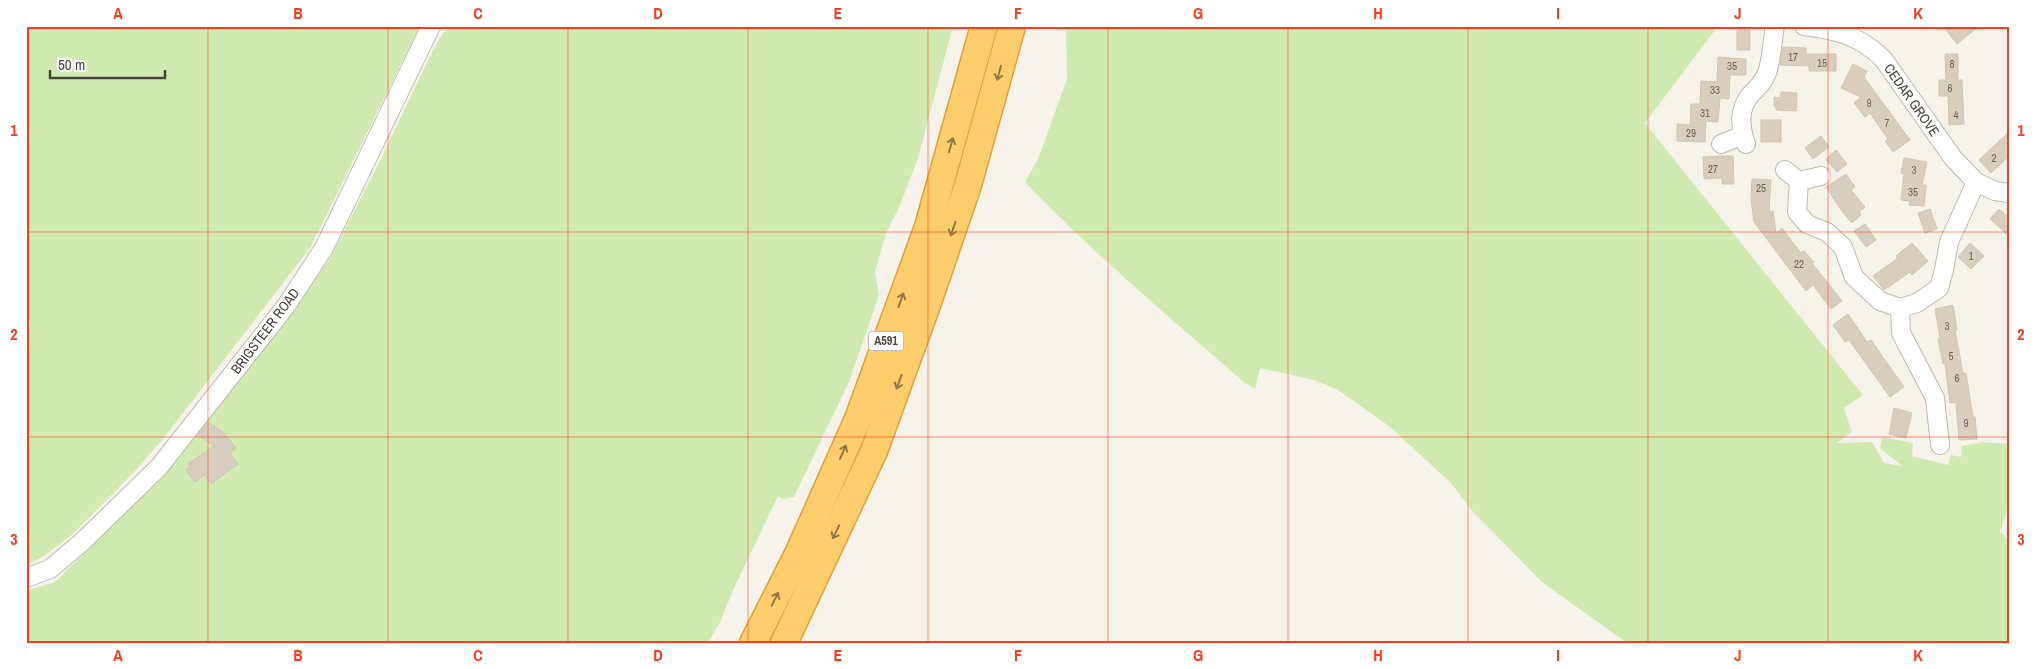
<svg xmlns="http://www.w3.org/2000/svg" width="2035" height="669" font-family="'Archivo Narrow',sans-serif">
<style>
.green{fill:#d1eab2}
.building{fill:#d7cebf;stroke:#d2c6b2}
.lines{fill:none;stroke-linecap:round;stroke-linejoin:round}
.minor-casing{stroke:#c1baac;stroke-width:20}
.highway-casing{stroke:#e1a338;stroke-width:29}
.minor{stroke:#fff;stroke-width:18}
.highway{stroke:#ffcd6b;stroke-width:26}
.oneway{stroke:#927a4c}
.grid{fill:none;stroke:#fe3a18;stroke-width:1;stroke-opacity:0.55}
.labels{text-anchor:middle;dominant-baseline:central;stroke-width:4;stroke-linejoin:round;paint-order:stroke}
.number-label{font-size:11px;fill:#6d665a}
.shield{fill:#fff;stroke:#807b74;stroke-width:1}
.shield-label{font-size:12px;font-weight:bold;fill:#4a4338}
.street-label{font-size:14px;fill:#4a4338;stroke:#fff}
.neatline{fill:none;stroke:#fe3a18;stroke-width:2}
.grid-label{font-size:16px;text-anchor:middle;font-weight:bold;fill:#fe3a18}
</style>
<rect width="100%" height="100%" fill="#f5f2ea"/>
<g class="green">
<polygon points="26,26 420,26 310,248 163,439 135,471 74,533 44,556 26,565"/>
<polygon points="452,26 953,26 918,158 900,205 886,233 875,272 879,295 849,382 794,497 783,499 778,496 735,586 720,622 708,643 26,643 26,591 55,582 166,473 296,304 328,262 375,171 432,52 443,33"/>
<path d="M1066,26H1718L1645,123L1863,395L1844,408L1852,432L1837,443L1872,442L1884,463L1902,466L1880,448L1882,437L1913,443L1912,456L1948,465L1951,455L1961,457L1962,446L1982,442L2009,444V505L2000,531L2009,541V643H1627L1542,582L1473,512L1451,483L1389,426L1338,390L1314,380L1260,368L1255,389L1245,383C1170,318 1094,254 1025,182L1038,159L1067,79Z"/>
</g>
<g class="building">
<polygon points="1943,26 1979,26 1957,44"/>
<rect x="1737" y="30" width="13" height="20"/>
<polygon points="1783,47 1806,48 1806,54 1836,54 1836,71 1809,71 1809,66 1780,65"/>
<polygon points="1945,54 1958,54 1958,80 1962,80 1964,124 1949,125 1948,96 1939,96 1939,80 1946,80"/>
<polygon points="1718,57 1746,59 1746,75 1730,75 1729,99 1720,98 1718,122 1706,121 1705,142 1677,141 1677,124 1690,125 1691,104 1700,104 1701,81 1717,82"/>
<polygon points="1853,64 1867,71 1864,77 1910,140 1893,152 1885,141 1888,139 1870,113 1865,117 1854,103 1861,97 1841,88"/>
<polygon points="1781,92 1797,93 1796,111 1777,110 1774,105 1774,97 1780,98"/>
<rect x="1761" y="120" width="20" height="22"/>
<polygon points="2009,132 2009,156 1991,173 1979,160"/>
<polygon points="1821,136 1829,147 1813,159 1805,148"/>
<polygon points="1836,150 1847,164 1837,172 1826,159"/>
<polygon points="1721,156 1733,156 1734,184 1722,184 1722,178 1704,179 1703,157"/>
<polygon points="1904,158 1927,162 1922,185 1926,185 1924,206 1909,205 1910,201 1901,200 1904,174 1901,173"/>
<polygon points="1846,174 1855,187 1851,190 1865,207 1859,212 1861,215 1852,223 1841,210 1826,187"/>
<polygon points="1752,179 1771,180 1769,212 1773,211 1776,233 1782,228 1801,253 1804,251 1814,262 1812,263 1842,301 1831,309 1813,285 1806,291 1754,222 1751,200"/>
<polygon points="1930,209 1937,229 1925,233 1918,213"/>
<polygon points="1999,209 2009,218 2009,236 1990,219"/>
<polygon points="1865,224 1876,240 1866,247 1854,231"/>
<polygon points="1912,243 1928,261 1912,275 1910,272 1884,290 1873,276 1898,258 1896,256"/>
<polygon points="1970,243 1984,256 1971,269 1958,257"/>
<polygon points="1953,305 1957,330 1955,331 1963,373 1966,373 1973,417 1975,417 1977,439 1959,440 1956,402 1950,403 1945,364 1943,364 1938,339 1940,338 1935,309"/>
<polygon points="1848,314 1867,342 1871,340 1904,387 1890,397 1849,340 1845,342 1833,325"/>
<polygon points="1894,408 1912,413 1906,438 1889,434"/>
<polygon points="208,422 223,432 236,448 230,453 238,464 211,484 204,475 195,482 186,470 190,467 188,464 214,446 198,435"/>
</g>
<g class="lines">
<defs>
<g id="minor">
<path d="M1804,26C1837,30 1861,36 1884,60L1953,158L1976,182L1995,191L2009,193"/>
<polyline points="1721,144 1743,135"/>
<path d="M1746,144C1740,126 1738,111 1750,95C1757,88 1763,83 1767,73C1772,59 1772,41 1775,26"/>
<polyline points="1785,170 1799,181 1797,212 1807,224 1827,232 1843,247 1854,277 1880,301 1900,308 1917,303 1939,288 1944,270 1949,242 1976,182"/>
<polyline points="1799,181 1821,176"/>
<polyline points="1900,308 1901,333 1935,398 1940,445"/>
<polyline points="26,578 50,569 82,542 159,467 286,306 324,248 431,26"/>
</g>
<g id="highway">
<polyline points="753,643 799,552 858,419 928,227 984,26"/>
<polyline points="784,643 874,451 928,302 968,185 1012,26"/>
</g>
</defs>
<use href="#minor" class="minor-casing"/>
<use href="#highway" class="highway-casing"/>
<use href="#minor" class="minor"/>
<use href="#highway" class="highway"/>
</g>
<defs><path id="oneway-shaft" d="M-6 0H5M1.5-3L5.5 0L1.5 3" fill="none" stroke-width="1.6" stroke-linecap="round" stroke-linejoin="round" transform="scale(1.25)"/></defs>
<g class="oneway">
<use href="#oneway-shaft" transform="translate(999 73) rotate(105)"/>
<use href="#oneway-shaft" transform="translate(951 145) rotate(-74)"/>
<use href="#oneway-shaft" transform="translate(953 229) rotate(109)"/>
<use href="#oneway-shaft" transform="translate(901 300) rotate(-70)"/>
<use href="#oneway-shaft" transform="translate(899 382) rotate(110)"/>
<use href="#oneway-shaft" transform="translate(843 452) rotate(-66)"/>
<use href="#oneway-shaft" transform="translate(836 532) rotate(115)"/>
<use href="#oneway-shaft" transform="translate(775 599) rotate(-63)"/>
</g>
<path class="grid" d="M208,26V643M388,26V643M568,26V643M748,26V643M928,26V643M1108,26V643M1288,26V643M1468,26V643M1648,26V643M1828,26V643M26,232H2009M26,437H2009"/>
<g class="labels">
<g class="number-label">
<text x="1793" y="57">17</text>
<text x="1822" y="63">15</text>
<text x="1952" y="64">8</text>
<text x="1732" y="66">35</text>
<text x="1950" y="88">6</text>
<text x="1715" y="90">33</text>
<text x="1869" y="103">9</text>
<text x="1705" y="113">31</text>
<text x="1956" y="115">4</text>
<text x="1887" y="123">7</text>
<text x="1691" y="133">29</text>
<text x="1994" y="158">2</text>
<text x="1713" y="169">27</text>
<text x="1914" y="170">3</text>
<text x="1761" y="188">25</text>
<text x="1913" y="192">35</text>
<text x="1971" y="256">1</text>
<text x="1799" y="264">22</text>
<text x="1947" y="326">3</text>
<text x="1951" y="356">5</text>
<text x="1957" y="378">6</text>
<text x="1966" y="423">9</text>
</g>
<rect class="shield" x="868.5" y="331.5" width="35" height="19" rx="4"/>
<g class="shield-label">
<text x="886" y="341">A591</text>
</g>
<g class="street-label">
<text transform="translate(1912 100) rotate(55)">CEDAR GROVE</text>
<text transform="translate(265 331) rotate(-53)">BRIGSTEER ROAD</text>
</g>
</g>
<rect width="2035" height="669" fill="none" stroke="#ffffff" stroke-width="55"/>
<path d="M50 70v8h115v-8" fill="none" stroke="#4a4338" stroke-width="2.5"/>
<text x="58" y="70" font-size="15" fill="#4a4338" stroke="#ffffff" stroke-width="4" paint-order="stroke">50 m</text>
<rect x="28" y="28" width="1980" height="614" class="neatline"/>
<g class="grid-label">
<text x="118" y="19">A</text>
<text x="298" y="19">B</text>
<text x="478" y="19">C</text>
<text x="658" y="19">D</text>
<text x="838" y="19">E</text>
<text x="1018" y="19">F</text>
<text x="1198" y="19">G</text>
<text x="1378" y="19">H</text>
<text x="1558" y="19">I</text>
<text x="1738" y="19">J</text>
<text x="1918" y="19">K</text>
<text x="14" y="136">1</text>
<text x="2021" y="136">1</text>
<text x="14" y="340">2</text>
<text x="2021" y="340">2</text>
<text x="14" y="545">3</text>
<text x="2021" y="545">3</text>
<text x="118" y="661">A</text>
<text x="298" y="661">B</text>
<text x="478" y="661">C</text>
<text x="658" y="661">D</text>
<text x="838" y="661">E</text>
<text x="1018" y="661">F</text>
<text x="1198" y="661">G</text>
<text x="1378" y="661">H</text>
<text x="1558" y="661">I</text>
<text x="1738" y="661">J</text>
<text x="1918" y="661">K</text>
</g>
</svg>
